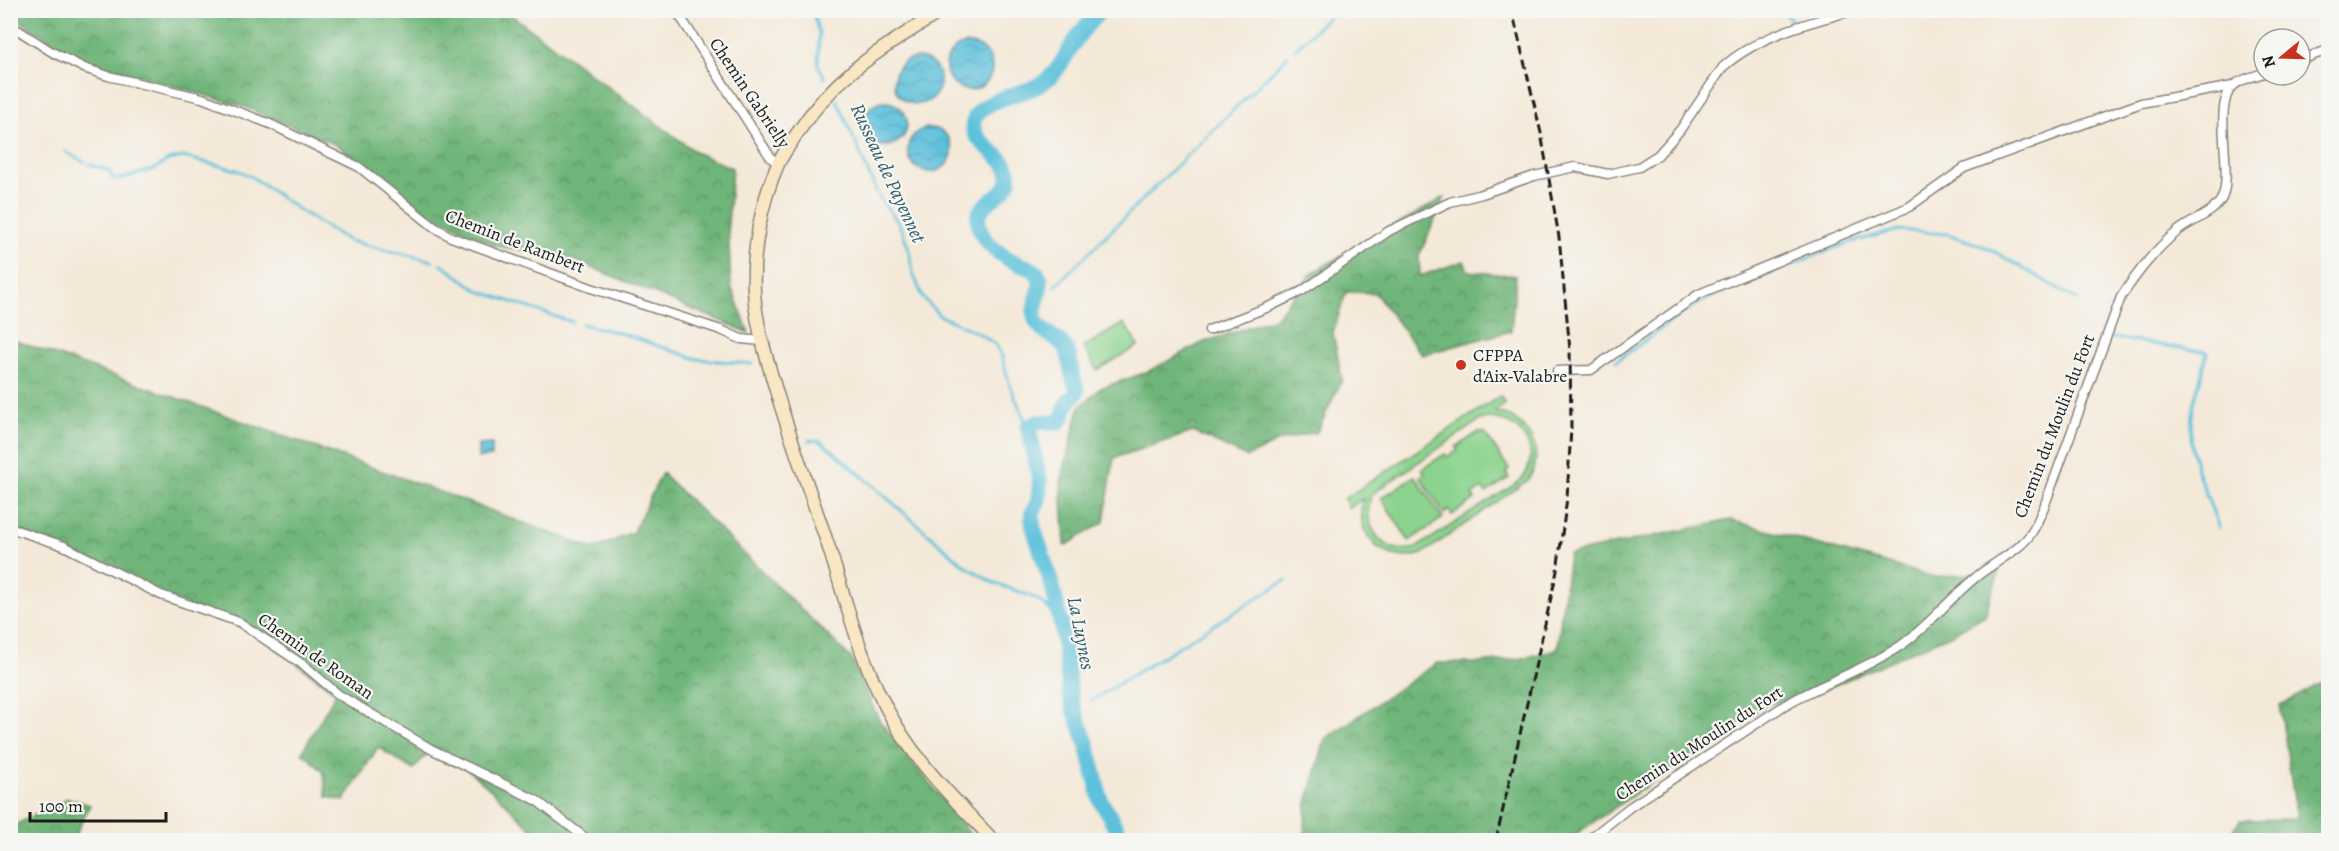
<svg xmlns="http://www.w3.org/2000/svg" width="2339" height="851" font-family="Alegreya,serif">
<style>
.forest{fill:url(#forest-crowns);stroke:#46684a;stroke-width:1.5}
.pitch{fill:#8bd38e;stroke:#547855;stroke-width:1.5;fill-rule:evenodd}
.water{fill:url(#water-waves);stroke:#3c6e7c;stroke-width:1.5}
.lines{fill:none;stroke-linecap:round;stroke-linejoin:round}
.stream{stroke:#5dc1db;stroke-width:3}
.river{stroke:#5dc1db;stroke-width:16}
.street-casing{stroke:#88827a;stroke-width:11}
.secondary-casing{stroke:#88827a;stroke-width:15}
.street{stroke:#fff;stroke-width:8}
.secondary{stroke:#f9e7c3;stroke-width:12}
.rail{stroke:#1c1c1c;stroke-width:3;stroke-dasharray:9 4.5;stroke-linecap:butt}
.poi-dot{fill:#c8321e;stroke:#f6f6f2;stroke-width:2}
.labels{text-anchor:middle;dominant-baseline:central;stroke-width:4.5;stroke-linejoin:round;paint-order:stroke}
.street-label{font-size:18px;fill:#1c1c1c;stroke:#f6f6f2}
.poi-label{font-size:18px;fill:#1c1c1c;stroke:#f6f6f2;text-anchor:start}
.water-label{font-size:20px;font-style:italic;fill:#365e68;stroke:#f6f6f2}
</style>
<defs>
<pattern id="forest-crowns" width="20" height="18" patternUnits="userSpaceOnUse" patternTransform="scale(1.5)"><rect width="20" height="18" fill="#70b579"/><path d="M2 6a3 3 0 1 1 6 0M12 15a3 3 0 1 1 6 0" fill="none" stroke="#5b9262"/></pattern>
<pattern id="water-waves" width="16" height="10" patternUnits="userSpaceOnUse" patternTransform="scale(1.5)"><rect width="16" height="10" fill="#5dc1db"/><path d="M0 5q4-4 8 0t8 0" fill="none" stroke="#50a5bb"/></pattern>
</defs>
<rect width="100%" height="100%" fill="#f6f6f2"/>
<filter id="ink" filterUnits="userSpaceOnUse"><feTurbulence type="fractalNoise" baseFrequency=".0167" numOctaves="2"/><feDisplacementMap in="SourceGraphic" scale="12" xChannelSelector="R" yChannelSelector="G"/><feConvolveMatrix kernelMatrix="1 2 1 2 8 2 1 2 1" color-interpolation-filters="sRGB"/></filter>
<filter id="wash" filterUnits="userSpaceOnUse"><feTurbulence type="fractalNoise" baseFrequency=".008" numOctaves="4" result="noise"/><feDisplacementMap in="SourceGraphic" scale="24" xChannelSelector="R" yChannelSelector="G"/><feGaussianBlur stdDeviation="1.35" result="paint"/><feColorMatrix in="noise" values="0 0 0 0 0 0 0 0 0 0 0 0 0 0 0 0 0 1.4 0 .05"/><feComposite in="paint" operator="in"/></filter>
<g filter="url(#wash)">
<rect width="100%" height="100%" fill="#f4e9d8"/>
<g class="forest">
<polygon points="407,11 506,11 697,153 732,168 728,224 731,286 749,333 564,256 496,246 427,212 337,145 242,106 82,60 10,15 11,10"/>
<polygon points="1445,197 1419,256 1420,276 1464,261 1468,271 1516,276 1511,331 1422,355 1375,293 1346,292 1333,333 1342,380 1317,432 1281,440 1247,457 1193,432 1114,458 1104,522 1065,546 1061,482 1079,408 1101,388 1147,372 1202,343 1275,318 1312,273"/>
<polygon points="11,339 438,491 594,549 633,532 662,473 851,658 879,720 975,840 867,840 861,836 851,840 543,840 502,800 459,762 431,749 413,770 378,747 344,801 327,797 323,771 302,752 336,693 254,632 161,595 100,564 11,528"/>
<polygon points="1730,520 1935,577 1999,571 1985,615 1952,634 1798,701 1769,703 1567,840 1304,840 1307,803 1325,739 1437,663 1478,663 1518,659 1557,650 1569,554"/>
<polygon points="2328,679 2328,840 2228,840 2240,820 2297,819 2280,706"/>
<polygon points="68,798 90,805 73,840 11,840 11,827"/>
</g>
<g class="pitch">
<polygon points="1124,323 1138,346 1097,370 1083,347"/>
<path d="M1500,396L1505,404L1495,412C1526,417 1548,451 1528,480L1422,554C1386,566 1353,536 1363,499L1349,508L1344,499ZM1488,418C1521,418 1545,455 1520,481L1416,548C1384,558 1359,524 1372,494L1480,420Z"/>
<polygon points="1479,432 1481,434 1484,432 1509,469 1506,472 1509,478 1486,493 1482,488 1472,495 1475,499 1452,515 1449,510 1444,514 1420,477 1425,473 1422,469 1445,454 1448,457 1458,450 1456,447"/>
<polygon points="1415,476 1443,518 1409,541 1381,498"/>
</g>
<g class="water">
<circle cx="969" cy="67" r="23"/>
<circle cx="917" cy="81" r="23"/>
<circle cx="885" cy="124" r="22"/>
<circle cx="930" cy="150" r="22"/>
<polygon points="492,444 492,457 478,458 478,445"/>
</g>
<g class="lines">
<g class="stream">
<polyline points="812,10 819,33 818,65 825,78"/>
<polyline points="1782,10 1793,22"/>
<polyline points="1295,49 1336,10"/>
<polyline points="837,100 879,197 899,223 908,246 913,273 923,298 939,315 980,334 996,345 1002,357 1010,386 1028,427"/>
<polyline points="66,152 84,162"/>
<polyline points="89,164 110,171 112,178 120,179 155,169 168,160 183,157 237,170 252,177 302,212 349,241 433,261"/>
<polyline points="441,264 479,291 572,322"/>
<polyline points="1055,286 1288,56"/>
<polyline points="1034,308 1041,300"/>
<polyline points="582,324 620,333 697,359 752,364"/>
<path d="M2107,337L2207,352C2202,378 2191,403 2191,430C2190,463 2208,497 2219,528"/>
<polyline points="1616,361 1692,307 1724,291 1848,243 1899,230 1948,234 1988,248 2078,300"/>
<polyline points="809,440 820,441 832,450 964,565 992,582 1028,595"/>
<path d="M1030,596C1046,602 1053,614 1062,628"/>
<polyline points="1091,701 1286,580"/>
</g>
<path class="river" d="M1101,10C1092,19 1084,28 1077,38C1064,56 1059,75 1037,86C1021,95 981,99 974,120C967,141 1002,152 1008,170C1017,199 968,198 980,230C986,246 1006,259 1021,265C1027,267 1033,268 1037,273C1048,286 1029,305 1036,321C1042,333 1050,333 1059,341C1072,350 1069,365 1073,378C1074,383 1077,386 1077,391C1076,397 1072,397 1069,401C1064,408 1065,416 1059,422H1039L1028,427L1040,481L1038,502L1032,514L1033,526L1052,585L1062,628L1071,700L1087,744L1101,801L1123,840"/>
</g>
</g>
<g filter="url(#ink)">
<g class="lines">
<defs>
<g id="street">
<polyline points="676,10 771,158 778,163"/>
<polyline points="10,25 52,52 84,68 108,76 202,98 268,123 359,167 434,227 451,237 591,288 721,330 741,339 762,341"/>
<polyline points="2300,60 2328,50"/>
<path d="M1209,330L1271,306L1302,291L1389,231L1450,202L1482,194L1534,176L1575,167L1608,174L1639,167L1658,155L1680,130L1723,67C1759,35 1810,22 1856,10"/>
<polyline points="1557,371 1591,370 1699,294 1909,207 1964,168 2141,103 2233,86"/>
<polyline points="10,528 64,546 161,595 239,622 305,666 339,695 431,749 536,800 588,840"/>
<path d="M1588,840L1630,807L1785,705C1823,683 1864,670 1900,646C1928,627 1949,599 1975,578C1993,562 2019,552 2032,532C2037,524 2040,515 2044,507L2121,297C2137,273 2155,249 2178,231C2191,220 2214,214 2222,198C2234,172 2211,104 2234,85C2242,79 2255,76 2264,73"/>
</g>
<path id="secondary" d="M943,10C883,48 836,73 796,135C790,144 783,154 778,164C761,203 752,250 754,292C756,324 766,356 775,387C791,441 811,494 829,548C848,608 863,671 896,725C922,769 959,804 993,840"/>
</defs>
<use href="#street" class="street-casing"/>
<use href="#secondary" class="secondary-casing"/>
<use href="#street" class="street"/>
<use href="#secondary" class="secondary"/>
<polyline class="rail" points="1496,840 1557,571 1567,498 1571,428 1570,350 1559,237 1541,133 1512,10"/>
</g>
</g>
<circle class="poi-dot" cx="1461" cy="365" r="6"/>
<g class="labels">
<g class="street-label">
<text transform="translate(750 93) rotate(56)">Chemin Gabrielly</text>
<text transform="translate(515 241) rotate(21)">Chemin de Rambert</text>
<text transform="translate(2054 426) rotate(-69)">Chemin du Moulin du Fort</text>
<text transform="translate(316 656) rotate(35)">Chemin de Roman</text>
<text transform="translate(1699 743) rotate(-33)">Chemin du Moulin du Fort</text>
</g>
<g class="poi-label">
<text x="1473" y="355">CFPPA<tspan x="1473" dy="21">d'Aix-Valabre</tspan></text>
</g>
<g class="water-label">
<text transform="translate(888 173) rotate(65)">Russeau de Payennet</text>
<text transform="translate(1081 633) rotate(79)">La Luynes</text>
</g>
</g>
<rect width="2339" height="851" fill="none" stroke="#f6f6f2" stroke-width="36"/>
<g transform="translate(2282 57) rotate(251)"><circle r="28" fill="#f6f6f2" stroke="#9f9f9c" stroke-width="1.5"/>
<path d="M0-4.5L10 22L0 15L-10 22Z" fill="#c8321e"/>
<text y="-9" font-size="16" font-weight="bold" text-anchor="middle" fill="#1c1c1c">N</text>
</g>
<path d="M30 812v9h136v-9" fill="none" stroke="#1c1c1c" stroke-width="3"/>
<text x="39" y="812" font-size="18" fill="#1c1c1c" stroke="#f6f6f2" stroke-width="4.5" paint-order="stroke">100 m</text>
</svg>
